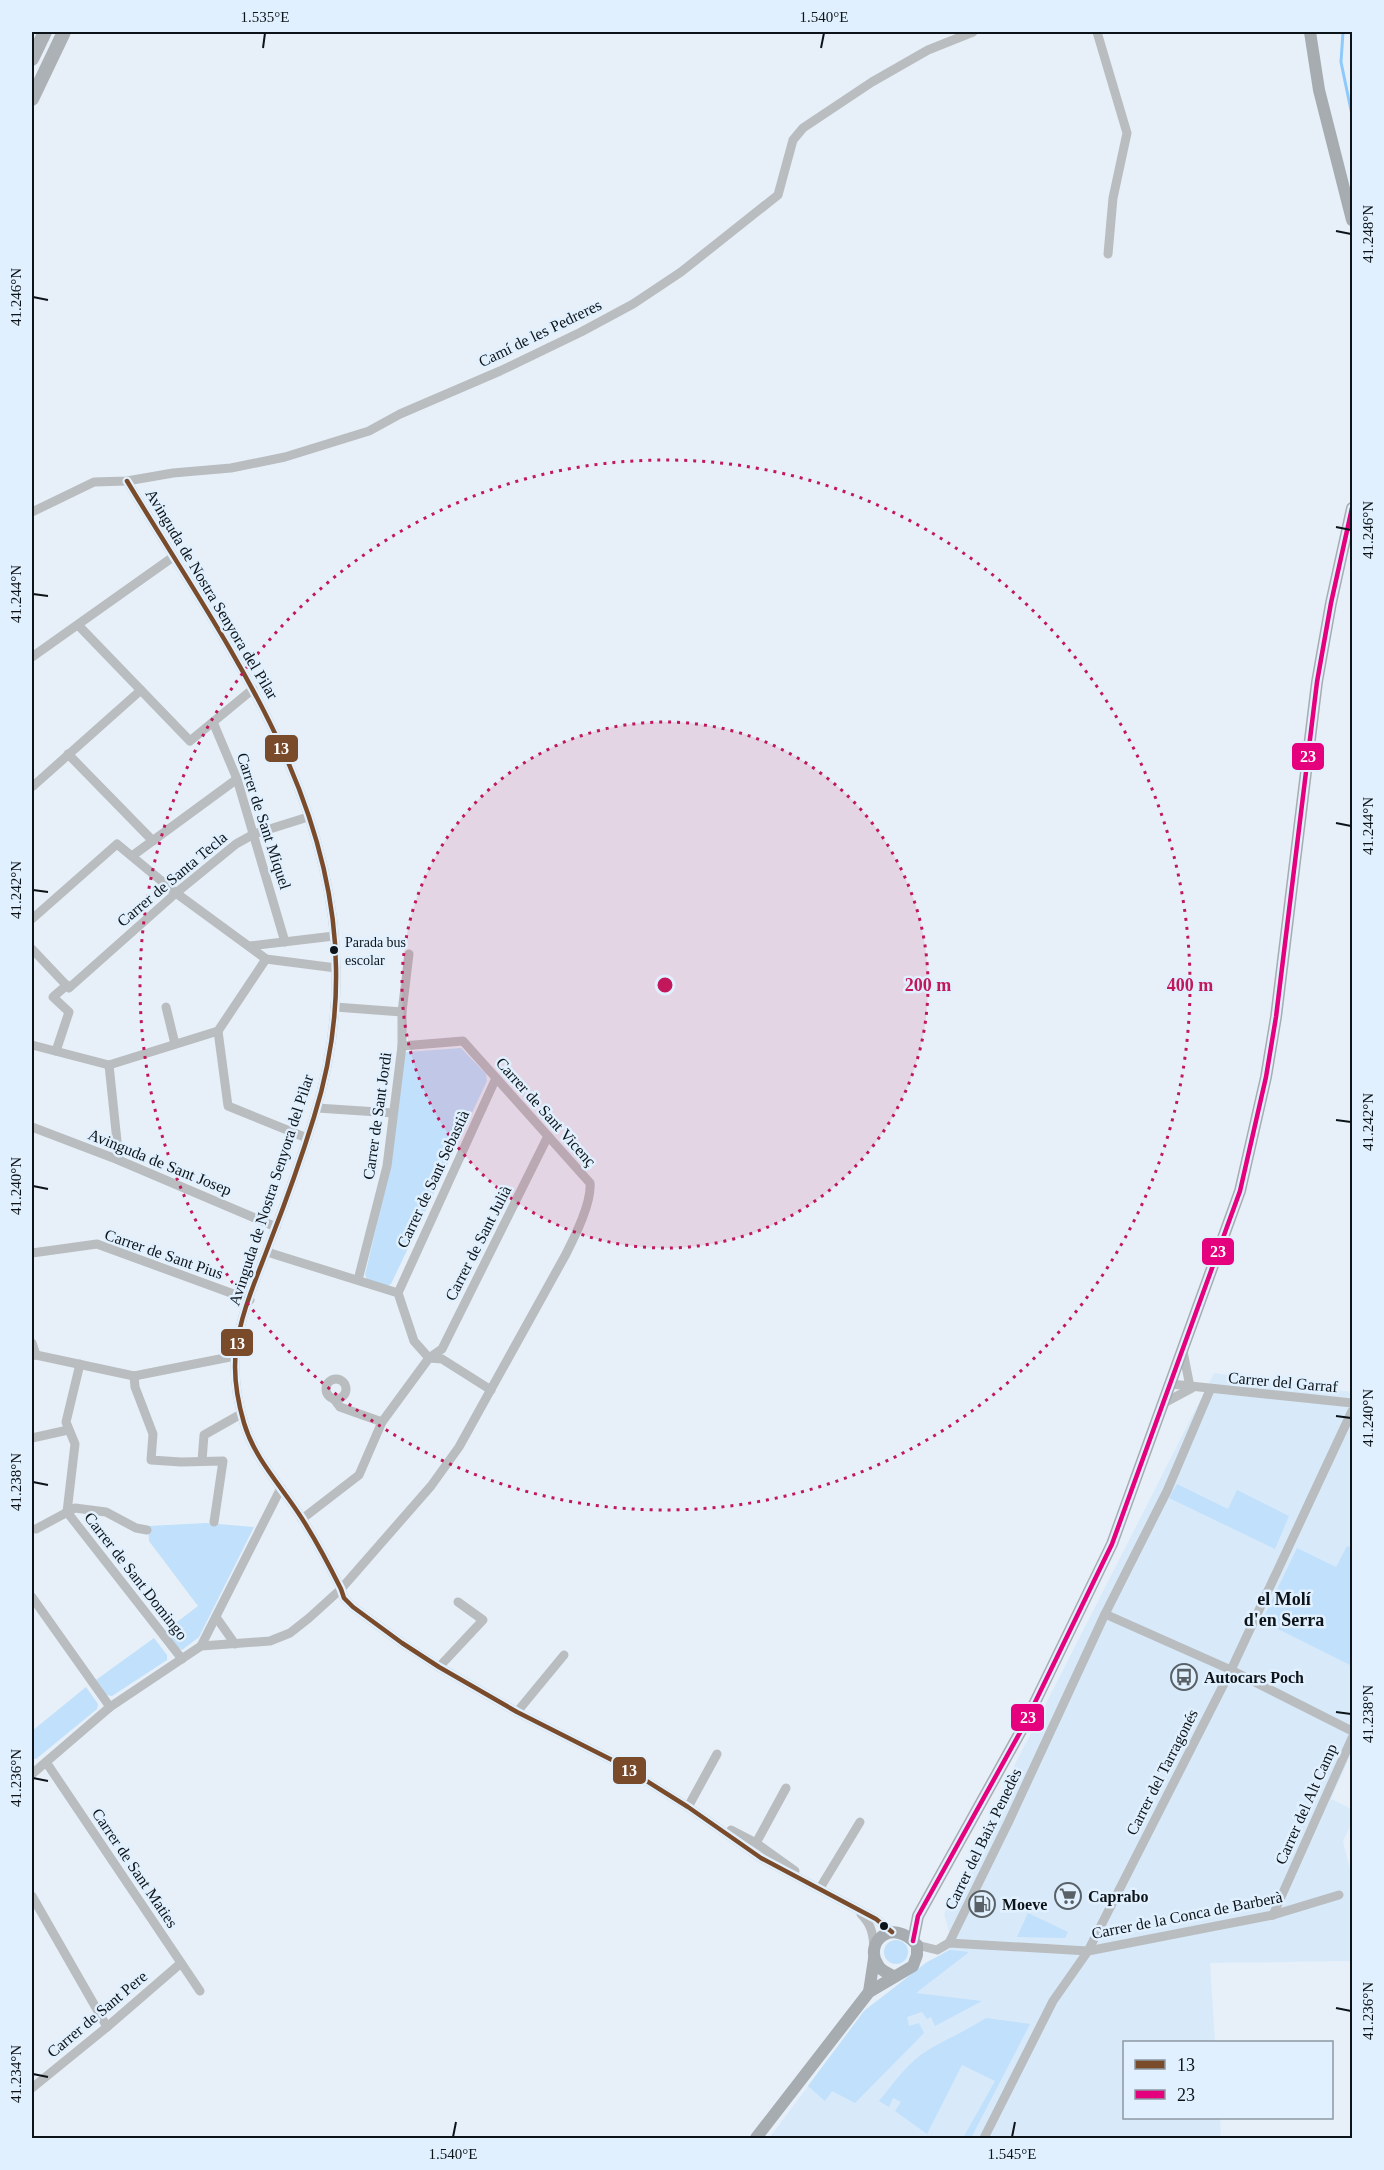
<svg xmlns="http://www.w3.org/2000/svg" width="1384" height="2170" font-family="'Times New Roman',serif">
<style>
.built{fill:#d8eafa}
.green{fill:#c0e0fb}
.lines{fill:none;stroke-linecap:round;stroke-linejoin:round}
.stream{stroke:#8dcafb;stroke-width:3}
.minor{stroke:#b9bdc0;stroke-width:9}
.major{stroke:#a7acb1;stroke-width:12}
.highway{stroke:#acb1b6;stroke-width:14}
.bus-1-casing{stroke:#e1f0fe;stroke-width:9}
.bus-2-casing{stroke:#e1f0fe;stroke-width:9}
.bus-1{stroke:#7a4b2a;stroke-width:4.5}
.bus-2{stroke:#e5007d;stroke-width:4.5}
.ticks{fill:none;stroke:#0d1419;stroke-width:2}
.ring{fill:none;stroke:#c2185b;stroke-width:3;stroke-dasharray:3 6}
.bus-dot{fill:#0d1419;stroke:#e1f0fe;stroke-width:2}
.labels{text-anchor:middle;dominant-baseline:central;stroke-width:5;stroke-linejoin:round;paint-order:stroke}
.bus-label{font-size:14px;fill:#0d1419;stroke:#e1f0fe;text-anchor:start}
.street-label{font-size:16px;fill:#0d1419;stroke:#e1f0fe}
.poi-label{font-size:16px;font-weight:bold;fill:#0d1419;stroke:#e1f0fe;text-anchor:start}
.neighbourhood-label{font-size:18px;font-weight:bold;fill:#0d1419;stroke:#e1f0fe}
.centre{fill:#c2185b;stroke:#e1f0fe;stroke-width:3}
.ring-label{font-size:18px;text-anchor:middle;font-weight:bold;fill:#c2185b;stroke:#e1f0fe;stroke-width:5;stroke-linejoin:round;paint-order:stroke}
.line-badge{stroke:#e1f0fe;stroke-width:2}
.badge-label{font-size:16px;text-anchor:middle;font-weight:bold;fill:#fff}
.neatline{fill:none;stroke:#0d1419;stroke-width:2}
.ticks-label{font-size:15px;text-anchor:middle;fill:#0d1419}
</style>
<rect width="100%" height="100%" fill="#e7f0f8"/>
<polygon class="built" points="1214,1373 1352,1392 1352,1752 1331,1799 1352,1809 1352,1822 1343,1841 1352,1878 1352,1961 1210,1963 1215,2042 1124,2042 1124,2118 1220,2118 1221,2138 769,2138 867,2008 953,1946 944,1914 1007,1780"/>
<g class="green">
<polygon points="461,1048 486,1074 487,1081 391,1284 387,1286 367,1279 365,1275 392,1159 403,1055 407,1052"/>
<polygon points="1177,1484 1228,1509 1237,1490 1289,1516 1275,1549 1169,1498"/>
<polygon points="206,1523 254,1527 199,1637 182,1650 175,1646 165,1631 198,1606 149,1541 148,1526"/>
<polygon points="1347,1546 1352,1548 1352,1666 1262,1621 1297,1548 1336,1567"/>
<polygon points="154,1638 167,1655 167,1660 112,1696 106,1695 96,1680"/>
<polygon points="86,1687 98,1704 97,1709 36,1759 32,1759 32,1731"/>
<polygon points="1028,1913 1068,1932 1065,1938 1017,1937"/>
<circle cx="896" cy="1952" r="12"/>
<polygon points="950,1950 969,1952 916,1993 982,2001 935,2026 931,2017 927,2019 922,2012 907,2017 909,2026 919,2023 924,2033 855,2103 832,2091 825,2101 808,2086 864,2011 927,1962"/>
<path d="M986,2018L1030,2024L971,2138H963L995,2081L962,2065L927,2134L895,2111L901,2102L893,2098L889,2107L879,2101C893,2084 909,2061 928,2050C947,2039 967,2030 986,2018Z"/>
</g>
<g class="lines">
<polyline class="stream" points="1343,32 1341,62 1352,115"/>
<g class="minor">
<polyline points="1097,32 1127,133 1113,198 1108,254"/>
<path d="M127,481C217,631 334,785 336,968C337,1018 329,1069 314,1117C301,1159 286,1201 270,1242C257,1277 240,1314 236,1351C233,1375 237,1399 244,1423C255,1461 286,1491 306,1525C319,1546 330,1567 341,1589L344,1598L353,1607L402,1643L439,1667L517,1712L618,1763L688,1807L761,1858L876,1919L892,1932"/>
<polyline points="32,512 94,482 127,481 173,473 231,468 285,457 369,431 400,414 500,371 581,332 633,304 681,272 778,195 793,140 803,128 872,82 928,50 973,32"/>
<polyline points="78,625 190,741 253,689"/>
<polyline points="32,657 173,557"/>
<polyline points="213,722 237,779 285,942"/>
<polyline points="68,754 153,841"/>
<polyline points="32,787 141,690"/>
<polyline points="132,856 237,779"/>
<polyline points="32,919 117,844 176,893 266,959 336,968"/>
<polyline points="249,946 334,936"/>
<polyline points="32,949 69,988 176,893 236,844 254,834 308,817"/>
<polyline points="166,1007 175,1044"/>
<polyline points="335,1007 402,1012"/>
<polyline points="218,1031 228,1106 307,1138"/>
<polyline points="32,1045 109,1065 218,1031 266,959"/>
<polyline points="56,1051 69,1012 53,997 67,985"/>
<polyline points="109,1065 119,1160"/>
<polyline points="317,1108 393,1113"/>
<polyline points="32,1127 116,1159 276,1227"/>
<polyline points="267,1252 398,1293 414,1341 429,1358 442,1359 491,1390"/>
<polyline points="32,1253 97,1244 250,1300"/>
<polyline points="358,1280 387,1166 402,1046 402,1012 409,954"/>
<polyline points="398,1293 496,1078"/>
<polyline points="32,1343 36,1355"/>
<polyline points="1183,1351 1190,1387"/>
<polyline points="32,1356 36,1355 134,1376 235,1356"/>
<polyline points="134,1376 135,1387 153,1434 151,1460 181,1462 223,1461 214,1522"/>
<circle cx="336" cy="1389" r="10"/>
<polyline points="1171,1384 1352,1403"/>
<polyline points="334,1399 340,1407 382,1422"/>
<polyline points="1164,1403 1192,1388"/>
<polyline points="32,1438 68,1430"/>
<polyline points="202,1461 204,1435 241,1414"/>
<polyline points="67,1512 182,1659"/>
<polyline points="67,1512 75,1444 66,1422 80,1364"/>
<polyline points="302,1519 359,1475 382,1422 429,1358 442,1349 548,1136"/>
<polyline points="36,1529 75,1508 106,1512 136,1528 147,1530"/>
<polyline points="32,1597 110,1707"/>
<polyline points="1105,1614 1231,1670 1352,1731"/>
<polyline points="216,1617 235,1644"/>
<polyline points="201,1646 281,1488"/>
<polyline points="439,1667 483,1620 458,1602"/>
<polyline points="517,1712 564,1655"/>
<polyline points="46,1762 200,1991"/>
<path d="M32,1774L110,1707L201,1646L270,1641L290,1633L309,1618L341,1589L431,1486L459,1447L566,1254C575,1236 592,1202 590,1183L463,1041L402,1046"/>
<polyline points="688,1807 717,1754"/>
<polyline points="731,1830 756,1843 795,1871"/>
<polyline points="756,1843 786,1788"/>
<polyline points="820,1888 860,1822"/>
<polyline points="32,1896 107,2027"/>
<path d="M861,1914C871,1924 873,1933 874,1947"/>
<polyline points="1273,1915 1352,1738"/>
<polyline points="949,1943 1009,1821 1105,1614 1167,1491 1210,1390"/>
<polyline points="917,1945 937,1950 949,1943 1088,1951 1273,1915 1339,1895"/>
<polyline points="32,2088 107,2027 181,1963"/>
<polyline points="984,2138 1053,2001 1088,1951 1231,1670 1352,1411"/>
</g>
<g class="major">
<polyline points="1310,32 1319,90 1352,220"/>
<polyline points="913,1941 918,1916 1022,1729 1112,1544 1240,1191 1266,1077 1276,1017 1317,682 1331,603 1352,508"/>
<polyline points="869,1992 874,1959"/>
<path d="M756,2138L869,1992L913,1966L917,1955V1945C892,1916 863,1943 878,1965C881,1971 888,1973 893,1976"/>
</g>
<g class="highway">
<polyline points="32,59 45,32"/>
<polyline points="32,99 64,32"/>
</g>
<defs>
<path id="bus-1" d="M127,481C217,631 334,785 336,968C337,1018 329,1069 314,1117C301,1159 286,1201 270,1242C257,1277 240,1314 236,1351C233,1375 237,1399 244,1423C255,1461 286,1491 306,1525C319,1546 330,1567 341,1589L344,1598L353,1607L402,1643L439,1667L517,1712L618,1763L688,1807L761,1858L876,1919L892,1932"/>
<polyline id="bus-2" points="913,1941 918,1916 1022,1729 1112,1544 1240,1191 1266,1077 1276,1017 1317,682 1331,603 1352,508"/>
</defs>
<use href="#bus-1" class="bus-1-casing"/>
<use href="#bus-2" class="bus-2-casing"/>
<use href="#bus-1" class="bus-1"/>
<use href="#bus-2" class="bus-2"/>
</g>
<path class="ticks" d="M263,48L265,33M821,48L824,33M1336,231L1351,234M33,297L48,300M1336,527L1351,530M33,594L48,596M1336,823L1351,826M33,890L48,892M1336,1120L1351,1122M33,1186L48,1189M1336,1416L1351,1418M33,1482L48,1485M1336,1712L1351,1714M33,1778L48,1781M1336,2008L1351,2011M33,2074L48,2077M453,2137L456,2122M1012,2137L1015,2122"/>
<circle cx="665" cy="985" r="263" fill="#c2185b" fill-opacity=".12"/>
<g class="ring">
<circle cx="665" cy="985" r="263"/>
<circle cx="665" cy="985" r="525"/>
</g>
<defs>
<symbol id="bus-ring" viewBox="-11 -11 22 22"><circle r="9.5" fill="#e1f0fe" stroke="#596167" stroke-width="1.5"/><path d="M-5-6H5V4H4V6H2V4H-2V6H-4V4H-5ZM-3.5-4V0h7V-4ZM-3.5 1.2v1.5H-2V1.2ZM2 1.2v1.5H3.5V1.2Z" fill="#596167"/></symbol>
<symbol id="supermarket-ring" viewBox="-11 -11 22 22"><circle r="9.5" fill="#e1f0fe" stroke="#596167" stroke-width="1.5"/><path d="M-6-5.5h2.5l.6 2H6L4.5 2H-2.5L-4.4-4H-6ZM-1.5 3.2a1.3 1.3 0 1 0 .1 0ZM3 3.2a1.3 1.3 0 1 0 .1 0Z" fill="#596167"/></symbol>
<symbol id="fuel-ring" viewBox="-11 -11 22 22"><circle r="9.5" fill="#e1f0fe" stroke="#596167" stroke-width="1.5"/><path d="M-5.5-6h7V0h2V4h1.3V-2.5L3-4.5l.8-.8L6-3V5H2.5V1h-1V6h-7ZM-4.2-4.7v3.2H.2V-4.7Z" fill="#596167"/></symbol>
</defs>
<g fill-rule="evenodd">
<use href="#bus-ring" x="1169" y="1662" width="30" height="30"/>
<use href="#supermarket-ring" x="1053" y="1881" width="30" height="30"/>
<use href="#fuel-ring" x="967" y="1889" width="30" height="30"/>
</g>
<g class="bus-dot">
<circle cx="334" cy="950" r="5"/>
<circle cx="884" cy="1926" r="5"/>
</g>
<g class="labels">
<g class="bus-label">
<text x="345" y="942">Parada bus<tspan x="345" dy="18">escolar</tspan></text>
</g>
<g class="street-label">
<text transform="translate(540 333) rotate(-26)">Camí de les Pedreres</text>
<text transform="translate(212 594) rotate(59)">Avinguda de Nostra Senyora del Pilar</text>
<text transform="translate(264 821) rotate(72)">Carrer de Sant Miquel</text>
<text transform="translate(172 879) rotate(-40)">Carrer de Santa Tecla</text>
<text transform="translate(546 1112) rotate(48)">Carrer de Sant Vicenç</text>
<text transform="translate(377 1116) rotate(-82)">Carrer de Sant Jordi</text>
<text transform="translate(160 1162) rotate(22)">Avinguda de Sant Josep</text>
<text transform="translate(433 1179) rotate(-65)">Carrer de Sant Sebastià</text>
<text transform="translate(271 1190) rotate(-72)">Avinguda de Nostra Senyora del Pilar</text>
<text transform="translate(478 1243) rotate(-63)">Carrer de Sant Julià</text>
<text transform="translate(164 1254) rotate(19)">Carrer de Sant Pius</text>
<text transform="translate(1283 1382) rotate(5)">Carrer del Garraf</text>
<text transform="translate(136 1576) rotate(52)">Carrer de Sant Domingo</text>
<text transform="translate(1162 1772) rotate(-63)">Carrer del Tarragonés</text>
<text transform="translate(1306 1804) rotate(-66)">Carrer del Alt Camp</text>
<text transform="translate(983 1839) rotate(-64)">Carrer del Baix Penedès</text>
<text transform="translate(135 1868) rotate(56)">Carrer de Sant Maties</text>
<text transform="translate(1187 1915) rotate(-11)">Carrer de la Conca de Barberà</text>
<text transform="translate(97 2014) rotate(-40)">Carrer de Sant Pere</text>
</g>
<g class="poi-label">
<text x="1204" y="1677">Autocars Poch</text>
<text x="1088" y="1896">Caprabo</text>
<text x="1002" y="1904">Moeve</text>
</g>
<g class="neighbourhood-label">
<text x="1284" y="1599">el Molí<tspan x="1284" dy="21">d'en Serra</tspan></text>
</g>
</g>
<circle cx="665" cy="985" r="9" class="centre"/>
<g class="ring-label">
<text x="928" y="991">200 m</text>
<text x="1190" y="991">400 m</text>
</g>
<g class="line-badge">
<rect x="264" y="734" width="35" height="29" rx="6" fill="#7a4b2a"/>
<rect x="1291" y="742" width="34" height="29" rx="6" fill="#e5007d"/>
<rect x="1201" y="1237" width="34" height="29" rx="6" fill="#e5007d"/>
<rect x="220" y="1328" width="34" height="29" rx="6" fill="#7a4b2a"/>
<rect x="1010" y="1703" width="35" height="29" rx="6" fill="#e5007d"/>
<rect x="612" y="1756" width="35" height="29" rx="6" fill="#7a4b2a"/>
</g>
<g class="badge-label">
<text x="281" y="754">13</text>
<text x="1308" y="762">23</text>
<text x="1218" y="1257">23</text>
<text x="237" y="1349">13</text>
<text x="1028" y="1723">23</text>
<text x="629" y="1776">13</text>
</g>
<rect width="1384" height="2170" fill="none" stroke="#e1f0fe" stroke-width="66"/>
<rect x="1123" y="2041" width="210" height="78" fill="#e1f0fe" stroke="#8c98a2" stroke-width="1.5"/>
<rect x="1135" y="2060" width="30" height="9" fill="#7a4b2a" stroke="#8c98a2" stroke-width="1.5"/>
<text x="1177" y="2071" font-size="18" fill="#0d1419">13</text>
<rect x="1135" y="2090" width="30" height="9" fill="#e5007d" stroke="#8c98a2" stroke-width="1.5"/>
<text x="1177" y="2101" font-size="18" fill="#0d1419">23</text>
<rect x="33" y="33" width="1318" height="2104" class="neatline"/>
<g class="ticks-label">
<text x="265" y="22">1.535°E</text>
<text x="824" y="22">1.540°E</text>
<text transform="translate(1368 234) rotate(-90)" y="5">41.248°N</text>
<text transform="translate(16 297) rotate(-90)" y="5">41.246°N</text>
<text transform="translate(1368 530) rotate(-90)" y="5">41.246°N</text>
<text transform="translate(16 594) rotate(-90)" y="5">41.244°N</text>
<text transform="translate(1368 826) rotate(-90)" y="5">41.244°N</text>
<text transform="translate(16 890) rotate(-90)" y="5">41.242°N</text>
<text transform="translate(1368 1122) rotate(-90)" y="5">41.242°N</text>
<text transform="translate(16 1186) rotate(-90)" y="5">41.240°N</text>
<text transform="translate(1368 1418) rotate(-90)" y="5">41.240°N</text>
<text transform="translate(16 1482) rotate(-90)" y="5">41.238°N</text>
<text transform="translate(1368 1714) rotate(-90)" y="5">41.238°N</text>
<text transform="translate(16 1778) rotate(-90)" y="5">41.236°N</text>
<text transform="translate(1368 2011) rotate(-90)" y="5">41.236°N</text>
<text transform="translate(16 2074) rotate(-90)" y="5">41.234°N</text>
<text x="453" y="2159">1.540°E</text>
<text x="1012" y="2159">1.545°E</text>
</g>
</svg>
